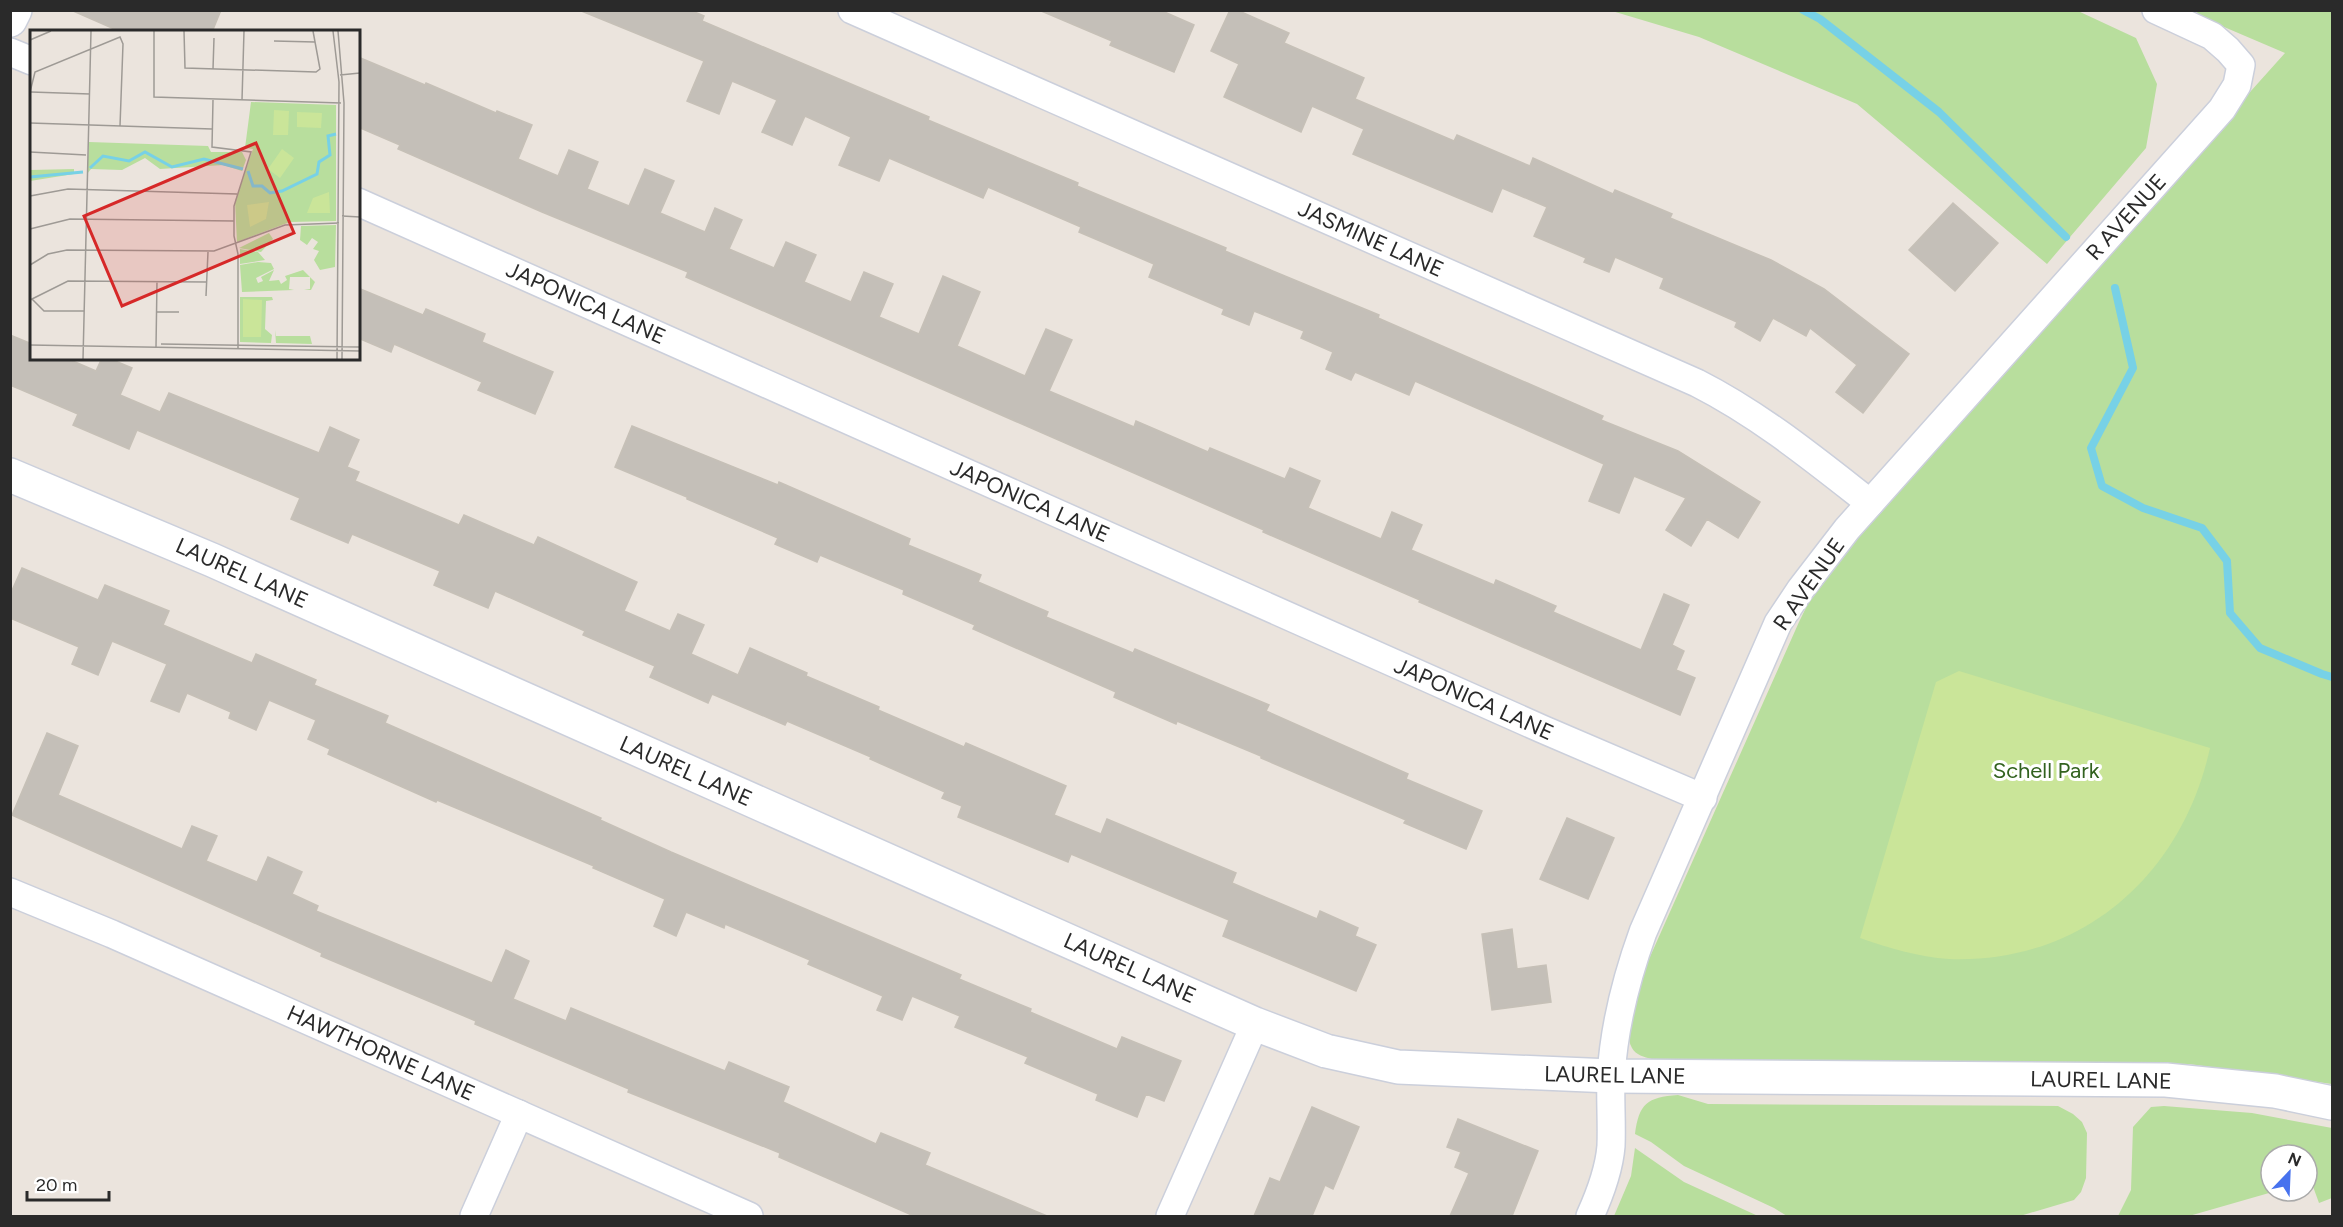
<svg xmlns="http://www.w3.org/2000/svg" width="2343" height="1227" font-family="Figtree,sans-serif">
<style>
.green{fill:#b8de9d}
.pitch{fill:#cae599}
.lines{fill:none;stroke-linecap:round;stroke-linejoin:round}
.stream{stroke:#77d1e6;stroke-width:8}
.building{fill:#c4bfb8;stroke:#c6c0b7;stroke-width:1.5}
.minor-casing{stroke:#cbcfdb;stroke-width:30}
.tertiary-casing{stroke:#cbcfdb;stroke-width:36}
.minor{stroke:#fff;stroke-width:27}
.tertiary{stroke:#fff;stroke-width:33}
.labels{text-anchor:middle;dominant-baseline:central;stroke-width:6;stroke-linejoin:round;paint-order:stroke}
.street-label{font-size:22px;fill:#2a2a2a;stroke:#fff}
.park-label{font-size:22px;fill:#32621f;stroke:#fff}
.inset-river{fill:none;stroke:#77d1e6;stroke-width:3}
.inset-road{fill:none;stroke:#9e9a95;stroke-width:1.5}
.view{fill:#d62828;fill-opacity:0.15;stroke:#d62828;stroke-width:3}
.inset-edge{fill:none;stroke:#2a2a2a;stroke-width:3}
</style>
<rect width="100%" height="100%" fill="#ebe4dd"/>
<g class="green">
<polygon points="1612,11 2078,11 2136,38 2157,84 2146,148 2047,264 1857,104 1699,37"/>
<path d="M2198,11H2332V1084L2189,1064L1652,1059C1644,1057 1636,1055 1632,1048C1621,1029 1638,987 1645,968L1799,622L1822,575L1862,525L2285,53L2196,15Z"/>
<path d="M1678,1095L1708,1104L2058,1106L2073,1114L2082,1122L2087,1133L2086,1178L2081,1192L2074,1200L2020,1216H1787L1774,1208L1684,1166L1651,1142L1635,1134C1639,1104 1647,1097 1678,1095Z"/>
<polygon points="2164,1106 2252,1113 2332,1128 2332,1198 2319,1203 2311,1181 2307,1182 2307,1155 2271,1155 2271,1191 2276,1191 2189,1216 2118,1216 2131,1190 2133,1127 2151,1107"/>
<polygon points="1635,1148 1684,1182 1758,1216 1614,1216 1631,1176"/>
</g>
<path class="pitch" d="M1959,671L2210,748C2182,875 2082,964 1949,959C1918,957 1889,948 1860,938L1936,682Z"/>
<g class="lines">
<g class="stream">
<polyline points="1803,10 1820,19 1939,112 2066,237"/>
<polyline points="2115,288 2133,368 2091,448 2102,486 2143,508 2202,528 2227,561 2230,613 2260,648 2322,674 2332,677"/>
</g>
</g>
<g class="building">
<polygon points="71,10 221,10 212,32 121,32"/>
<polygon points="579,10 690,10 704,16 702,21 929,117 928,120 1078,183 1077,186 1226,248 1225,251 1379,315 1378,318 1603,416 1601,420 1678,451 1760,502 1738,538 1707,519 1691,546 1666,530 1686,498 1634,476 1619,513 1589,501 1604,464 1415,381 1409,395 1355,372 1351,380 1326,369 1333,352 1301,338 1304,331 1254,311 1249,325 1222,314 1224,309 1149,277 1154,264 1079,232 1081,227 988,187 983,198 889,158 879,181 839,165 851,137 805,116 792,145 762,132 777,100 732,81 719,114 687,101 704,61"/>
<polygon points="1039,10 1160,10 1194,25 1174,72 1110,45 1112,41"/>
<polygon points="1230,10 1237,10 1289,33 1284,43 1364,78 1355,99 1454,141 1457,135 1530,166 1533,158 1613,194 1615,190 1672,214 1670,218 1771,260 1824,289 1909,354 1863,413 1836,392 1857,365 1810,328 1806,336 1773,318 1760,341 1735,327 1737,322 1660,288 1664,278 1615,257 1609,272 1584,262 1586,258 1534,236 1547,207 1502,188 1492,212 1353,154 1364,129 1312,106 1301,132 1224,97 1239,64 1211,51"/>
<polygon points="358,57 425,85 426,83 496,113 497,111 532,125 518,159 558,176 569,150 598,162 587,189 629,206 645,169 674,181 660,213 705,232 715,208 742,220 729,249 774,268 786,242 816,255 804,282 851,302 864,272 893,284 879,317 919,334 943,276 980,292 957,346 1025,376 1046,329 1072,340 1049,391 1134,427 1136,421 1208,452 1210,448 1285,479 1290,468 1320,481 1308,508 1381,539 1392,512 1422,525 1411,550 1494,585 1496,580 1556,606 1553,612 1641,650 1664,594 1689,605 1672,645 1684,651 1676,670 1695,678 1680,715 1419,602 1420,600 1263,532 1264,530 686,277 688,272 542,212 398,149 400,145 358,127"/>
<polygon points="1953,203 1998,243 1955,291 1909,250"/>
<polygon points="358,288 423,315 426,309 485,334 482,342 553,372 535,414 478,390 482,382 394,344 391,352 358,338"/>
<polygon points="10,335 32,344 32,358 66,358 96,371 102,358 108,358 132,368 120,395 160,412 169,393 319,453 330,427 359,440 347,467 359,472 355,481 459,525 464,515 534,545 538,537 637,582 624,611 670,631 678,614 704,625 691,654 738,675 750,648 807,673 806,676 879,707 878,710 964,747 966,743 1066,786 1054,815 1101,834 1107,819 1236,873 1232,883 1317,919 1320,911 1358,928 1355,936 1376,945 1356,991 1223,936 1229,920 1071,854 1068,862 958,817 962,806 942,798 945,792 870,759 871,757 787,721 785,725 712,694 708,703 650,677 655,666 583,635 585,631 495,591 488,608 434,585 440,571 352,534 348,543 291,519 300,498 137,430 129,449 73,425 78,414 10,385"/>
<polygon points="632,426 778,485 779,482 910,539 908,545 981,575 978,582 1048,612 1046,617 1133,653 1135,649 1269,705 1266,711 1408,774 1406,779 1482,811 1466,849 1404,823 1406,820 1261,758 1261,756 1177,721 1176,724 1114,697 1116,692 973,629 975,625 903,594 904,590 820,555 817,562 775,544 778,538 687,499 687,497 615,467"/>
<polygon points="22,568 98,600 105,585 169,611 163,625 252,663 256,654 316,680 314,685 388,716 385,723 601,818 600,820 671,852 961,975 959,979 1031,1009 1030,1012 1117,1049 1122,1037 1181,1061 1164,1101 1146,1094 1137,1117 1096,1100 1098,1094 1025,1063 1028,1057 955,1027 960,1016 912,996 902,1020 877,1010 883,996 808,964 810,960 725,924 724,928 686,912 676,936 654,926 665,899 593,868 594,866 437,800 436,802 328,754 330,749 308,739 316,720 269,700 256,730 229,718 231,712 187,693 179,712 151,701 167,664 112,641 98,675 72,664 79,647 10,618 10,595"/>
<polygon points="47,733 78,746 58,795 182,849 192,826 217,836 206,861 257,882 268,857 302,872 292,894 318,906 316,911 492,983 506,950 529,961 513,999 566,1021 571,1008 725,1071 729,1062 789,1087 783,1102 876,1144 881,1133 930,1153 925,1165 1047,1216 914,1216 779,1157 780,1153 628,1092 629,1089 475,1024 476,1021 321,956 322,953 12,815"/>
<polygon points="1567,818 1614,838 1588,899 1540,879"/>
<polygon points="1512,929 1517,969 1546,965 1551,1002 1492,1010 1482,934"/>
<polygon points="1312,1107 1359,1127 1333,1189 1325,1185 1312,1216 1254,1216 1270,1178 1280,1182"/>
<polygon points="1458,1119 1538,1151 1512,1216 1450,1216 1469,1173 1455,1167 1461,1152 1447,1147"/>
</g>
<g class="lines">
<defs>
<g id="minor">
<path d="M852,10L1697,383C1760,415 1815,460 1870,503"/>
<polyline points="10,52 32,61"/>
<polyline points="358,202 1542,729 1703,798"/>
<polyline points="10,892 112,934 749,1216"/>
<polyline points="474,1216 519,1114"/>
<polyline points="1170,1216 1255,1024"/>
<path d="M1590,1216C1600,1194 1609,1171 1611,1146C1612,1123 1610,1099 1611,1076C1614,1027 1626,979 1643,932L1778,623L1800,590L1847,529L2222,109L2237,85L2241,65L2228,50L2212,36L2156,10"/>
</g>
<g id="tertiary">
<polyline points="10,20 15,10"/>
<polyline points="10,475 212,560 1255,1024 1326,1051 1398,1067 1611,1076 2166,1080 2275,1091 2332,1103"/>
</g>
</defs>
<use href="#minor" class="minor-casing"/>
<use href="#tertiary" class="tertiary-casing"/>
<use href="#minor" class="minor"/>
<use href="#tertiary" class="tertiary"/>
</g>
<g class="labels">
<g class="street-label">
<text transform="translate(2126 217) rotate(-48)">R AVENUE</text>
<text transform="translate(1371 239) rotate(24)">JASMINE LANE</text>
<text transform="translate(586 303) rotate(24)">JAPONICA LANE</text>
<text transform="translate(1030 501) rotate(24)">JAPONICA LANE</text>
<text transform="translate(242 573) rotate(24)">LAUREL LANE</text>
<text transform="translate(1809 584) rotate(-55)">R AVENUE</text>
<text transform="translate(1474 699) rotate(24)">JAPONICA LANE</text>
<text transform="translate(686 771) rotate(24)">LAUREL LANE</text>
<text transform="translate(1130 968) rotate(24)">LAUREL LANE</text>
<text transform="translate(381 1053) rotate(24)">HAWTHORNE LANE</text>
<text transform="translate(1615 1075) rotate(1)">LAUREL LANE</text>
<text transform="translate(2101 1080) rotate(1)">LAUREL LANE</text>
</g>
<g class="park-label">
<text x="2046" y="770">Schell Park</text>
</g>
</g>
<g transform="translate(30 30)">
<rect width="330" height="330" fill="#ebe4dd"/>
<path d="M221,72L306,75V191L260,192L207,212L205,171L223,119L215,118ZM59,112L178,116L181,122H212L216,130L212,141L193,135L130,139L115,128L92,140L61,139L57,144ZM44,139V144L0,151V140ZM306,195L305,237L290,240L284,230L289,221L283,219L288,212L282,208L277,215L270,210L271,196ZM239,203L243,209L231,222L209,218ZM210,219L228,222L235,230L210,234ZM228,232L241,233L244,239L226,248L228,253L233,251L231,247L244,240L239,251L249,250L251,254L257,250L255,246L273,240L285,252L281,260H274L280,259V247H260L259,259L264,260L212,262L210,235ZM210,267H242L243,270L236,271L235,299L242,305L241,313L210,312ZM245,300L246,306H280L282,314L246,313Z" fill="#b8de9d"/>
<path d="M244,80L259,81L258,105H243ZM267,82L292,83L291,98L267,97ZM252,119L264,128L250,148L238,139ZM299,162L300,183H277L283,168ZM239,172L236,189L220,197L217,175ZM213,269L232,270L231,307H213Z" fill="#cae599"/>
<path class="inset-river" d="M60,138L73,126L99,131L115,122L142,137L174,129L213,139M218,141L223,156H232L240,163L252,161L287,144L289,132L300,125L298,106L306,104M0,147L53,142"/>
<path class="inset-road" d="M124,1V67L311,73M154,1L155,38L286,42L290,39L283,1M303,1L309,52L307,329M308,1L314,73L312,329M0,10L21,1M244,11L285,12M183,39L184,8M310,45L330,43M0,62L5,42L90,7L93,14L90,96M1,62L60,64M183,70L182,117L221,122L204,176V206L208,224V318M212,70L214,1M0,93L182,99M0,122L56,125M0,166L38,159L207,164M312,186L330,187M0,199L40,189L204,191M0,235L18,224L37,220L184,221L255,195L309,193M176,266L178,222M2,269L14,281H54M0,270L38,251L177,252M126,282H149M131,314L330,317M0,315L330,321M126,317L127,251M53,329L61,1"/>
<path class="view" d="M226,113L264,203L92,276L54,186Z"/>
<rect width="330" height="330" class="inset-edge"/>
</g>
<rect width="2343" height="1227" fill="none" stroke="#2a2a2a" stroke-width="24"/>
<g transform="translate(2289 1173) rotate(23)"><circle r="28" fill="#ffffff" stroke="#aaaaaa" stroke-width="1.5"/>
<path d="M0-4.5L10 22L0 15L-10 22Z" fill="#4772ee"/>
<text y="-9" font-size="16" font-weight="bold" text-anchor="middle" fill="#2a2a2a">N</text>
</g>
<path d="M27 1191v9h82v-9" fill="none" stroke="#2a2a2a" stroke-width="3"/>
<text x="36" y="1191" font-size="18" fill="#2a2a2a" stroke="#ffffff" stroke-width="4.5" paint-order="stroke">20 m</text>
</svg>
